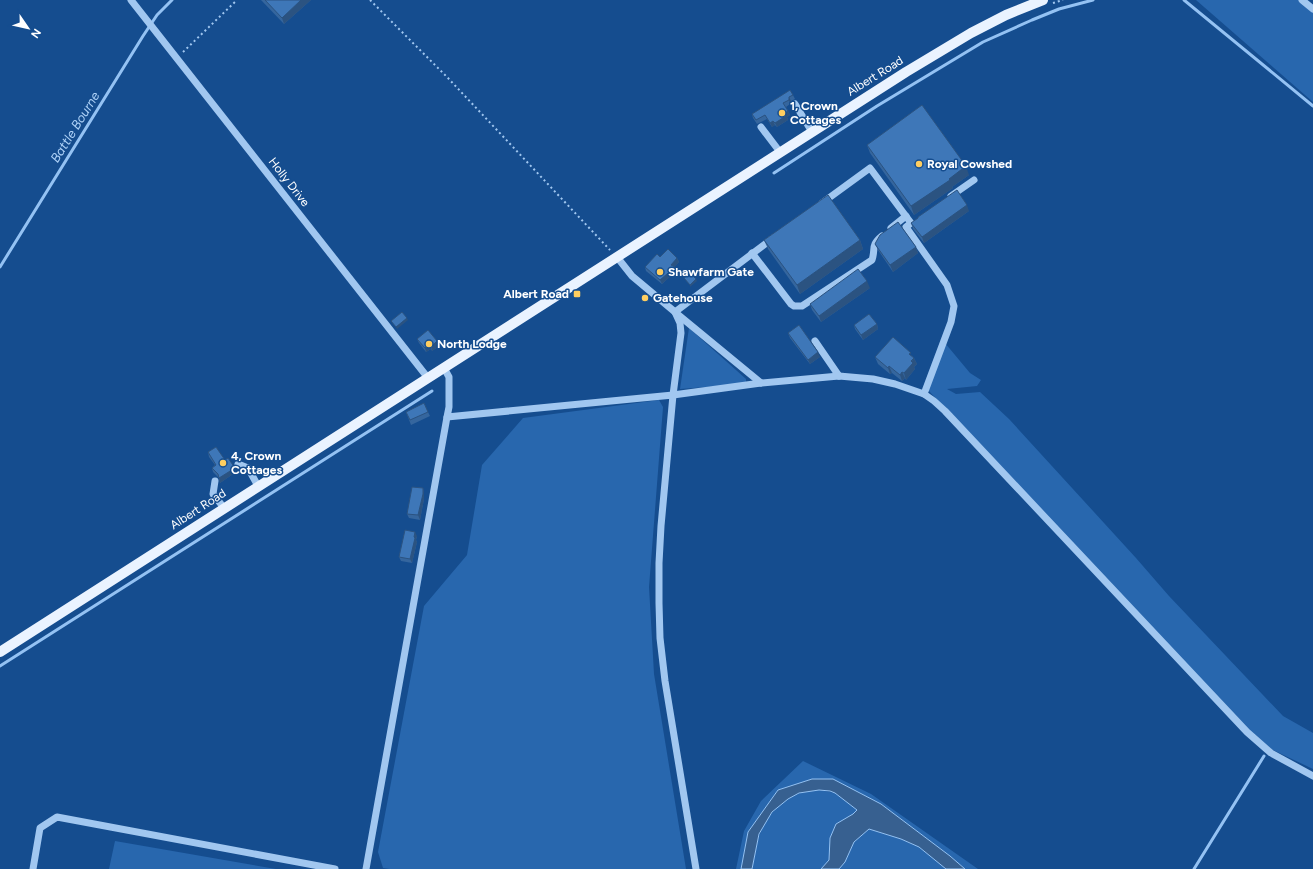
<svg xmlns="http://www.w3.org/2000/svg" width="1313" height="869" font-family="Figtree,sans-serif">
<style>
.green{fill:#2867ae}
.water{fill:#376090;stroke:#94c2f3}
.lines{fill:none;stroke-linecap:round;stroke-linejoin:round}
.stream{stroke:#94c2f3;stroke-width:3}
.path{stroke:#a1c7f0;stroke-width:2;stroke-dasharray:2 3;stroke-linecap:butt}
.minor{stroke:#a1c7f0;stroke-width:7}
.major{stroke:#eaf3ff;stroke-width:10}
.wall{fill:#35669e}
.shaded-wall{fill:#2b5381}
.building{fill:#3e77b8;stroke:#2b5381}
.poi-dot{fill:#ffce60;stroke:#154d8f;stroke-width:1.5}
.labels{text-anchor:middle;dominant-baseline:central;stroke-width:3;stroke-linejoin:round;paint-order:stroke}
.street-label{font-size:12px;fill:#fff;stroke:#154d8f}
.poi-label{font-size:12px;font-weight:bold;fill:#fff;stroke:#154d8f;text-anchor:start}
.water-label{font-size:13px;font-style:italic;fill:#add1f7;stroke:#154d8f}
</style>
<rect width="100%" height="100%" fill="#154d8f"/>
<g class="green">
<polygon points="1196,0 1299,0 1313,12 1313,102"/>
<polygon points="689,328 746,379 746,384 680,389"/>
<polygon points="945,343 970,373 981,380 977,386 947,389 956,394 980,392 1009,419 1136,558 1169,596 1283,716 1313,733 1313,769 1273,750 1254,735 928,390"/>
<polygon points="659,400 663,407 649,587 654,674 686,869 390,869 383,868 378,852 424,606 467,555 482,465 523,418"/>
<polygon points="803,761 871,794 978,869 965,869 950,856 881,804 833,779 812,779 778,790 748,832 741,869 736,869 744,831 761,801"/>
<path d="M819,790L835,793L857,810L854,814L836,824L830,838L829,860L821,869H752C756,837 765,808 798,794C804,791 813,791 819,790Z"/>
<polygon points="869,829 901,839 919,847 946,869 839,869 845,862 854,842"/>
<polygon points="115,841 276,869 109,869"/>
</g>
<polygon class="water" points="812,779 833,779 881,804 950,856 965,869 946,869 919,847 901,839 869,829 854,842 845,862 839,869 821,869 829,860 830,838 836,824 853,814 857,810 835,793 830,791 819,790 799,793 788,799 772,812 759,834 752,869 741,869 748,832 778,790"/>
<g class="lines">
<g class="stream">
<polyline points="1184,0 1313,106"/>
<polyline points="774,173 877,106 983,42 1032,20 1059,9 1093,0"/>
<polyline points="0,267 143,36 157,15 172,0"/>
<polyline points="0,666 432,391"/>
<polyline points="1194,869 1264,756"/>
</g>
<g class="path">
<polyline points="370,0 447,77 610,250"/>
<polyline points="1053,3 1063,0"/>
<polyline points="183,52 237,0"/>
</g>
<g class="minor">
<polyline points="131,0 428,378"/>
<polyline points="1302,0 1313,9"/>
<polyline points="795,104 812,132"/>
<polyline points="761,127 780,152"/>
<polyline points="951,196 974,180"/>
<polyline points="822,203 870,168 911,223 906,227 947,285 954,306 951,322 924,394 934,401 945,411 1247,732 1271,753 1313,776"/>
<polyline points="891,228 906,216"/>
<path d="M752,253L791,304L794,306H802L872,260C876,248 870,246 882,236"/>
<polyline points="617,257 632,276 675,312 773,238"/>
<polyline points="675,312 680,323 681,333 673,395 661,526 659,563 659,603 660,638 665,681 696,869"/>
<polyline points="676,313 761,383"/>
<polyline points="815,341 839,376"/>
<polyline points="444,368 449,377 449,407 447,417"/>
<polyline points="238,464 248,468 258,486"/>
<polyline points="215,481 213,494 224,508"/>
<polyline points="33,869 40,828 57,817 335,869"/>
<polyline points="366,869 447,417 673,395 761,383 839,376 873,379 895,384 924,394"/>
</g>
<polyline class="major" points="0,652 906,72 971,33 1006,15 1043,0"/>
</g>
<g class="wall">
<polygon points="261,0 311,0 284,24"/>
<polygon points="793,95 795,99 791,101 790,104 786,107 790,115 787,117 788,120 777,127 775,125 772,127 767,119 757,124 753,118 752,114"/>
<polygon points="867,145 969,175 952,187 953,188 914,215 870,153"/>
<polygon points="969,211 924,243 913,229 911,223"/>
<polygon points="764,240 860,240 863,249 800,294 768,249"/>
<polygon points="875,244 916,247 918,253 893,272 878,250"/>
<polygon points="677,258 679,262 674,267 676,271 662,284 646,271 645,267"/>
<polygon points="870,288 821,322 812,310 810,304"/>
<polygon points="877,324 878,329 863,340 855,329 854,325"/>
<polygon points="788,333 820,357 810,364 790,338"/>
<polygon points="417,339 437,341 439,346 432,351 431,349 426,352 419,343"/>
<polygon points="912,356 914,358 917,364 914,367 915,369 906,380 905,378 902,381 892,373 890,374 878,364 875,357"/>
<polygon points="406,412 428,412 430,416 411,425"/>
<polygon points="208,452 225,460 236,472 220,483 219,478 213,472 212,468 215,465 209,457"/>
<polygon points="423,488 424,493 424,499 420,520 409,518 407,514"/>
<polygon points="417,536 416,540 417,542 412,563 401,561 399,557"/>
</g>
<g class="shaded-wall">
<polygon points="301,0 311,0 284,24 282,18"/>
<polygon points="789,97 791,101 790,104 789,100"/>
<polygon points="788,111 790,115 787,117 788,120 777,127 775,123 784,114"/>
<polygon points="773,121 775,125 772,127 770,123"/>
<polygon points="966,166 969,175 952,187 953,188 914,215 911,206"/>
<polygon points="967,205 969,211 924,243 922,237"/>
<polygon points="860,240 863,249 800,294 797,285"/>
<polygon points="916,247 918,253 893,272 890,265"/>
<polygon points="677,258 679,262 673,269 671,265"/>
<polygon points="675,267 676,271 662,284 660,280"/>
<polygon points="696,279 697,281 690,287 690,285"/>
<polygon points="867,281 870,288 821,322 819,316"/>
<polygon points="407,318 408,320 397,329 396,327"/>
<polygon points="877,324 878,329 863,340 861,335"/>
<polygon points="437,341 439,346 432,351 431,347"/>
<polygon points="429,345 431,349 426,352 425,348"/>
<polygon points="818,352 820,357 810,364 808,360"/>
<polygon points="914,358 917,364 914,367 915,369 906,380 904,373"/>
<polygon points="889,366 892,373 890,374 888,368"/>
<polygon points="902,372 905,378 902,381 900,375"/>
<polygon points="235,468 236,472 220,483 219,478"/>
<polygon points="423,488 424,493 424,499 420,520 418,515"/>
<polygon points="415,532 417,536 416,540 417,542 412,563 410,559"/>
</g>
<g class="building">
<polygon points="265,0 301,0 282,18"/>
<polygon points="790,90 793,95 789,97 789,100 783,103 788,111 784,114 786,116 775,123 773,121 770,123 765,115 756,120 752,114"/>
<polygon points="922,105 966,166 949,179 950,180 911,206 867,145"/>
<polygon points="957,190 967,205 922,237 911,223 918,218 918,217"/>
<polygon points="828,195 860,240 797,285 764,240"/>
<polygon points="898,222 916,247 890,265 875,244 876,242 880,235"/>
<polygon points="668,249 677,258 671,265 675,267 660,280 645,267 657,254 660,257"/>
<polygon points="858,269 867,281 819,316 810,304"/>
<polygon points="690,273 696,279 690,285 684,278"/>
<polygon points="402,312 407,318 396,327 391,321"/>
<polygon points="869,314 877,324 861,335 854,325"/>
<polygon points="799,325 818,352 808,360 788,333"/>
<polygon points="428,330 437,341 431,347 429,345 425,348 417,339"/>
<polygon points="893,337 911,353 909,354 914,358 911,361 913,363 904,373 902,372 900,375 889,366 888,368 875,357"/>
<polygon points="424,403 428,412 410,420 406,412"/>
<polygon points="216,447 225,460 228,458 235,468 219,478 218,474 212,468 216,465 208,452"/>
<polygon points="412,487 423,488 423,494 418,515 407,514"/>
<polygon points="405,530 415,532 414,537 415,538 410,559 399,557"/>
</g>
<g class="poi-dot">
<circle cx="782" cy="113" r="4"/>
<circle cx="919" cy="164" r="4"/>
<circle cx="660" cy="272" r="4"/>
<rect x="573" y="290" width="8" height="8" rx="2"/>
<circle cx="645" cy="298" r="4"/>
<circle cx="429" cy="344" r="4"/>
<circle cx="223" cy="463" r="4"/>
</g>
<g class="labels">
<g class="street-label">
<text transform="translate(875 76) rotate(-32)">Albert Road</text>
<text transform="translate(289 182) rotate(52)">Holly Drive</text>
<text transform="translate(198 509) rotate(-33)">Albert Road</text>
</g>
<g class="poi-label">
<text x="790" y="106">1, Crown<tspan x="790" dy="14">Cottages</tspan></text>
<text x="927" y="164">Royal Cowshed</text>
<text x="668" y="272">Shawfarm Gate</text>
<text x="569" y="294" text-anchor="end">Albert Road</text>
<text x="653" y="298">Gatehouse</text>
<text x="437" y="344">North Lodge</text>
<text x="231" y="456">4, Crown<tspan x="231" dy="14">Cottages</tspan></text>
</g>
<g class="water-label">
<text transform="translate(75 127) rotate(-58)">Battle Bourne</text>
</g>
</g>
<g transform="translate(28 28) rotate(124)" stroke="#154d8f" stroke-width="3" paint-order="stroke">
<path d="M0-3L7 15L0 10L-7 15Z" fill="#ffffff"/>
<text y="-6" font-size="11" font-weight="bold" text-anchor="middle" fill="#ffffff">N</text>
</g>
</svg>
